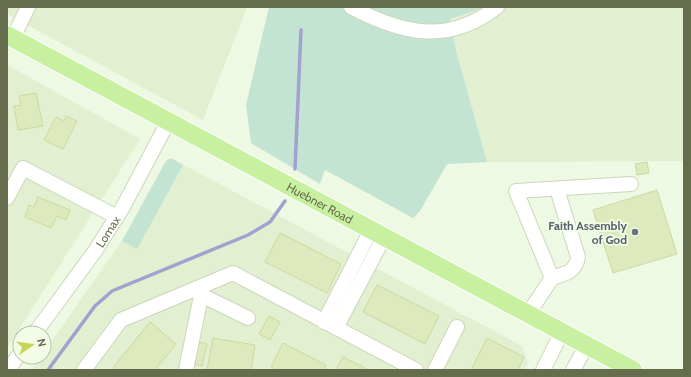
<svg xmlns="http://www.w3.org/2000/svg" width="691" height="377" font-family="Cabin,sans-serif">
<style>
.residential{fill:#e2efd1}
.green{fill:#c3e4d2}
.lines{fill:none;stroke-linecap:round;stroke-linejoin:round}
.stream{stroke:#a3a1cf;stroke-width:3.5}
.building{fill:#deeabd;stroke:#cbdb9f}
.minor-casing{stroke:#ccd6ba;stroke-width:16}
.major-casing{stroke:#fff;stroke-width:20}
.minor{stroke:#fff;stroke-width:14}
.major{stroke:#c8f0a1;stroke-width:18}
.worship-dot{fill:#6b7280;stroke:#f2fce7;stroke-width:1.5}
.labels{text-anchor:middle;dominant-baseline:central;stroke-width:3.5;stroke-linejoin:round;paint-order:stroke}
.street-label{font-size:12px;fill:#656d4c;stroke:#f2fce7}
.worship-label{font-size:12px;font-weight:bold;fill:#5b616d;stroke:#f2fce7;text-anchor:end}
</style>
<rect width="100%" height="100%" fill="#edf9e2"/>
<g class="residential">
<polygon points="7,7 247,7 203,120 7,14"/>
<polygon points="369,7 684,7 684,161 487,162 457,54 450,19"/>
<polygon points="7,65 140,139 7,348"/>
<polygon points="171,158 522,346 528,363 525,370 31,370 41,357 44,357 44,352 122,241 166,161"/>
</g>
<g class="green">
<polygon points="269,7 486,7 450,19 457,54 487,162 447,164 420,211 413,218 325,170 320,184 251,143 246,105"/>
<polygon points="171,158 183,165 137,249 122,241 166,161"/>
</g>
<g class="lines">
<g class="stream">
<polyline points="295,169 301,30"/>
<polyline points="48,370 95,306 112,291 248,235 270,222 285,201"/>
</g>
</g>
<g class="building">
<polygon points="36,93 43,126 18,130 14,106 21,105 19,96"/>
<polygon points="66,116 77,121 63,149 44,140 56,117 64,121"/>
<polygon points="647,162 649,173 637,175 635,164"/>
<polygon points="657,190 677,254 613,273 593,210"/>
<polygon points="38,197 70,210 66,220 57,216 51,228 25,217 29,205 34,207"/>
<polygon points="280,233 341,264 327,293 265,262"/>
<polygon points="377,285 439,316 425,344 363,312"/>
<polygon points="269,316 280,322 270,340 259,334"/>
<polygon points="150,322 176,344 155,370 111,370"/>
<polygon points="213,338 255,345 251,370 207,370"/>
<polygon points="487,338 524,357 518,370 471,370"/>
<polygon points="199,342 207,344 202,366 194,364"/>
<polygon points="283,343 326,365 323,370 278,370 271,367"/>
<polygon points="343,357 369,370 336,370"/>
</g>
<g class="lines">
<defs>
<g id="minor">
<path d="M351,7C402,34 448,45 497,7"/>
<polyline points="13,38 28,7"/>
<polyline points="7,198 23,168 117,217"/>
<path d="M552,278C566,273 575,273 578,257L557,189"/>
<polyline points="201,295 248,318"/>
<polyline points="528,314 552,278 516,191 631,184"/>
<polyline points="324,322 371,230"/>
<polyline points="336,328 384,237"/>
<path id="s1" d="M35,333L95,251L123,207L168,122"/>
<polyline points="8,370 20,353"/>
<polyline points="84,370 121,320 233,273 416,370"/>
<polyline points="186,370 203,286"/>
<polyline points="435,370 457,327"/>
<polyline points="543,370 562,332"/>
<polyline points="573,370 587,345"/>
</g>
<g id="major">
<path id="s2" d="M7,35L633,370"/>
</g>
</defs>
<use href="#minor" class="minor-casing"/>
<use href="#major" class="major-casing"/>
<use href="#minor" class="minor"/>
<use href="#major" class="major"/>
</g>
<circle class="worship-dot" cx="635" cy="232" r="4"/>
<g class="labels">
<g class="street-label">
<text stroke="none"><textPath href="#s2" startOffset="355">Huebner Road</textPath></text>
<text stroke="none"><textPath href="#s1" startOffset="125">Lomax</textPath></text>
</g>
<g class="worship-label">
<text x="627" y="225">Faith Assembly<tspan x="627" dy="14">of God</tspan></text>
</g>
</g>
<rect width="691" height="377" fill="none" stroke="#656d4c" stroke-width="16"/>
<g transform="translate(32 345) rotate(77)"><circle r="19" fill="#f2fce7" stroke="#bac3a9"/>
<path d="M0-3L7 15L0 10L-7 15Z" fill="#c7d455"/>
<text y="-6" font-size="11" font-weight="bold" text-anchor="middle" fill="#656d4c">N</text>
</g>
</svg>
